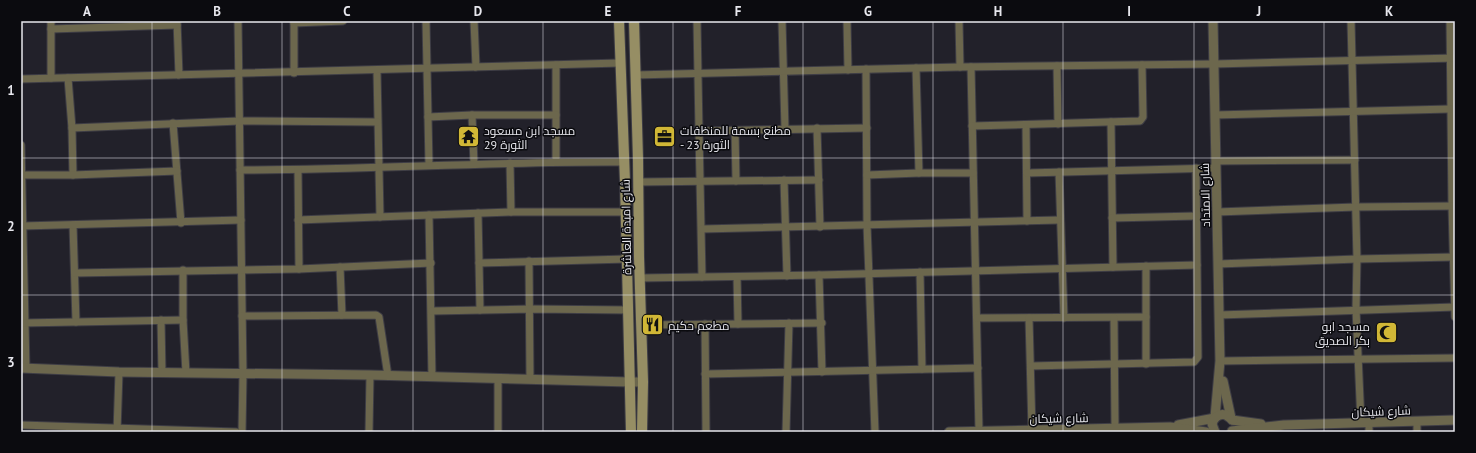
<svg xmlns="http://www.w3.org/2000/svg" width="1476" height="453" font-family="'PT Sans',Cairo,sans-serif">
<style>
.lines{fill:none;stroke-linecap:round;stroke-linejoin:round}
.minor-casing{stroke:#3e3d45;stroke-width:9}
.tertiary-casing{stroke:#3e3d45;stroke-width:11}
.secondary-casing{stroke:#3e3d45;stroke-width:12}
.minor{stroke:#6c674d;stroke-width:7}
.tertiary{stroke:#6c674d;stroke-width:9}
.secondary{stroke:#968e64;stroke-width:10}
.grid{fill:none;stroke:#e7e7ed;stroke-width:1;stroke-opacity:0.55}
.labels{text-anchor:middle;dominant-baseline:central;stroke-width:3;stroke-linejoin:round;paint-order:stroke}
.poi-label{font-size:12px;fill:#e7e7ed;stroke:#0b0b0f;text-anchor:start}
.street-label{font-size:12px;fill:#e7e7ed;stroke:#0b0b0f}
.neatline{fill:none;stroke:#e7e7ed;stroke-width:1.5}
.grid-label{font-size:13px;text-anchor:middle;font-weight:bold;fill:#e7e7ed}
</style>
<rect width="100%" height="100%" fill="#22212a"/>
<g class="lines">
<defs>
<g id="minor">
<polyline points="51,21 51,78"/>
<polyline points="177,21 179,75"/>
<polyline points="238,21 243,374 242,432"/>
<polyline points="426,21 429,165"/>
<polyline points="474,21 476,67"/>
<polyline points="697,21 699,131 867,128"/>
<polyline points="782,21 785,129"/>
<polyline points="847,21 848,70"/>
<polyline points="959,21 960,67"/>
<polyline points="1351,21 1357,259 1356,309 1361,423"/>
<polyline points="1450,21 1452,206 1455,317"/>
<polyline points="294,23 343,21"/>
<polyline points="51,29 177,25"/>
<polyline points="556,65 556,161"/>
<polyline points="1057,66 1058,124"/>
<polyline points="971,67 979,431"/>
<polyline points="916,68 919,173"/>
<polyline points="866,69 867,225 875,432"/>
<polyline points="377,71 380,217"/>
<polyline points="294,73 294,21"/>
<polyline points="635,75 960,67 1214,64 1455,58"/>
<polyline points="68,78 72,128 73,175"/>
<polyline points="21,79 620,63"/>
<polyline points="472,115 474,164"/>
<polyline points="1215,115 1450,109"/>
<polyline points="428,117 472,115 556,115"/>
<polyline points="1111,122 1113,267"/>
<polyline points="173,123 181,223"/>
<polyline points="1026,125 1027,221"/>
<polyline points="972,126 1140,121 1143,117 1142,65"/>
<polyline points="72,128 239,121 377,122"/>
<polyline points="817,128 820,227"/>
<polyline points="735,130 736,181"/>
<polyline points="699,131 702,277"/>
<polyline points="21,145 26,368"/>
<polyline points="1216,161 1355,160"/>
<polyline points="510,163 511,212"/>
<path d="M240,170C368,170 496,161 624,162"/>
<polyline points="298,170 299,269"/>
<polyline points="1059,172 1064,318"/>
<polyline points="1027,173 1216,168"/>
<polyline points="22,175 73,175 177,171"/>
<polyline points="867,175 919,173 973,173"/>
<polyline points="784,180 787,276"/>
<polyline points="638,182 819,180"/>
<polyline points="1217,212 1356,207 1455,206"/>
<polyline points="478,213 480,310"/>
<polyline points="429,215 432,377"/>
<polyline points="1112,218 1196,216"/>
<polyline points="298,220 511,212 626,212"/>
<polyline points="73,225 76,322"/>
<polyline points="22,226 241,220"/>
<polyline points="702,229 1060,220"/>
<polyline points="529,261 530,379"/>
<polyline points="479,263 627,259"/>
<polyline points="1218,264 1357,259 1455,257"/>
<polyline points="1146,266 1146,364"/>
<polyline points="340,267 342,315"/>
<polyline points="183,270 183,320 186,373"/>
<polyline points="920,272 922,369"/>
<polyline points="75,273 299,269 431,263"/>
<polyline points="819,275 822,372"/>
<polyline points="737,277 738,324"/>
<polyline points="640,278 819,275 1197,265"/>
<polyline points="432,311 531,309 628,310"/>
<polyline points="1219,315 1455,307"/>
<polyline points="242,316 376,315 379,317 388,376"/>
<polyline points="977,318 1146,317"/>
<polyline points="1029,318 1032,430"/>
<polyline points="1114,318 1115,428"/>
<polyline points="161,320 162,373"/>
<polyline points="21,323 183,320"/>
<polyline points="705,324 706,432"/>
<polyline points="641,325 822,323"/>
<polyline points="1220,361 1455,358"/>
<polyline points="1031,366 1194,362 1198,357 1196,168"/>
<polyline points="705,374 978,368"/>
<polyline points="1417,421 1417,432"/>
<polyline points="1369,423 1369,432"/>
<polyline points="21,425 236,432"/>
<polyline points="117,432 119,372"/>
<polyline points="369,432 370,375"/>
<polyline points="498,432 498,378"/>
<polyline points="786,432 789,323"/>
</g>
<g id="tertiary">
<polyline points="1213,21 1220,361 1215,417"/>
<polyline points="21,368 119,372 370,375 630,382 643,382"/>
<polyline points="1223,381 1231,418"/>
<polyline points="1232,420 1261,424"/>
<polyline points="1178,425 1215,418"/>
<polyline points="1232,431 1284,425 1455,420"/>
<polyline points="949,432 1170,427 1206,432"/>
<path d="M1215,432L1212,424C1214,417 1219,413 1226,415L1233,420"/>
</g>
<g id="secondary">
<polyline points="619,21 625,182 631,432"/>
<polyline points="634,21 638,159 639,257 643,382 642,432"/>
</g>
</defs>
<use href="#minor" class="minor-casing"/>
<use href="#tertiary" class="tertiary-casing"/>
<use href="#secondary" class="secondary-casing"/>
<use href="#minor" class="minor"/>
<use href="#tertiary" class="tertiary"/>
<use href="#secondary" class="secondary"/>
</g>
<path class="grid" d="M152,21V432M282,21V432M413,21V432M543,21V432M673,21V432M803,21V432M933,21V432M1063,21V432M1194,21V432M1324,21V432M21,158H1455M21,295H1455"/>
<defs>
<symbol id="temple-square" viewBox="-11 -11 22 22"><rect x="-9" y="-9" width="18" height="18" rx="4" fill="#d1b736" stroke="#0b0b0f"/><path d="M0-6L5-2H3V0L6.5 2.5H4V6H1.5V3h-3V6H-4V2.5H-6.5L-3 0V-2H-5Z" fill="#111"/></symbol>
<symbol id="office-square" viewBox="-11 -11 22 22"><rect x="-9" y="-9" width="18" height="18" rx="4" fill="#d1b736" stroke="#0b0b0f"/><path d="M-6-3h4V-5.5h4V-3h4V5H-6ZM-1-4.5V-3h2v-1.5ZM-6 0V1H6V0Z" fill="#111"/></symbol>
<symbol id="restaurant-square" viewBox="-11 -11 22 22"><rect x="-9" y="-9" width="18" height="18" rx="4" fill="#d1b736" stroke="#0b0b0f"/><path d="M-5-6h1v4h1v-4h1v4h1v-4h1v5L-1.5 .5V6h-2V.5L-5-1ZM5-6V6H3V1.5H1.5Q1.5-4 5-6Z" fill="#111"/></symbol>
<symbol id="mosque-square" viewBox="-11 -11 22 22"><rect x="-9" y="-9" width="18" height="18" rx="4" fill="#d1b736" stroke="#0b0b0f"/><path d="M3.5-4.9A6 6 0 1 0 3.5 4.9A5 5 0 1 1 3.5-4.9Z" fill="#111"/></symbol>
</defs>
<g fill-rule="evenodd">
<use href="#temple-square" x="456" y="124" width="25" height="25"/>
<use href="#office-square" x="652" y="124" width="25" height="25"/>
<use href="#restaurant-square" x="640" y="312" width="25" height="25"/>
<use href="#mosque-square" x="1374" y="320" width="25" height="25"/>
</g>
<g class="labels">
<g class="poi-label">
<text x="484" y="130">مسجد ابن مسعود<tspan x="484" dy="14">الثورة 29</tspan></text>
<text x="680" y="130">مطنع بسمة للمنظفات<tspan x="680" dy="14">- الثورة 23</tspan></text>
<text x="668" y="325">مطعم حكيم</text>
<text x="1370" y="326" text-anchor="end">مسجد ابو<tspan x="1370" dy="14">بكر الصديق</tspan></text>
</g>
<g class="street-label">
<text transform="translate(1205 195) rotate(-91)">شارع الامتداد</text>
<text transform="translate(626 227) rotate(-91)">شارع امبدة العاشرة</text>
<text transform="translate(1381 411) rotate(-2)">شارع شيكان</text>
<text transform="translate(1059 418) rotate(-1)">شارع شيكان</text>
</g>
</g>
<rect width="1476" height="453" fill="none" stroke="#0b0b0f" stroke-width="44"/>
<rect x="22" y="22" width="1432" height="409" class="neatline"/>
<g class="grid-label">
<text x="87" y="16">A</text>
<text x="217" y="16">B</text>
<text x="347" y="16">C</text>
<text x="478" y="16">D</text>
<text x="608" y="16">E</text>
<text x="738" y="16">F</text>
<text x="868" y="16">G</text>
<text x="998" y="16">H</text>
<text x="1129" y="16">I</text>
<text x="1259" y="16">J</text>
<text x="1389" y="16">K</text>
<text x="11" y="95">1</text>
<text x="11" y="231">2</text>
<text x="11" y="367">3</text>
</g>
</svg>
